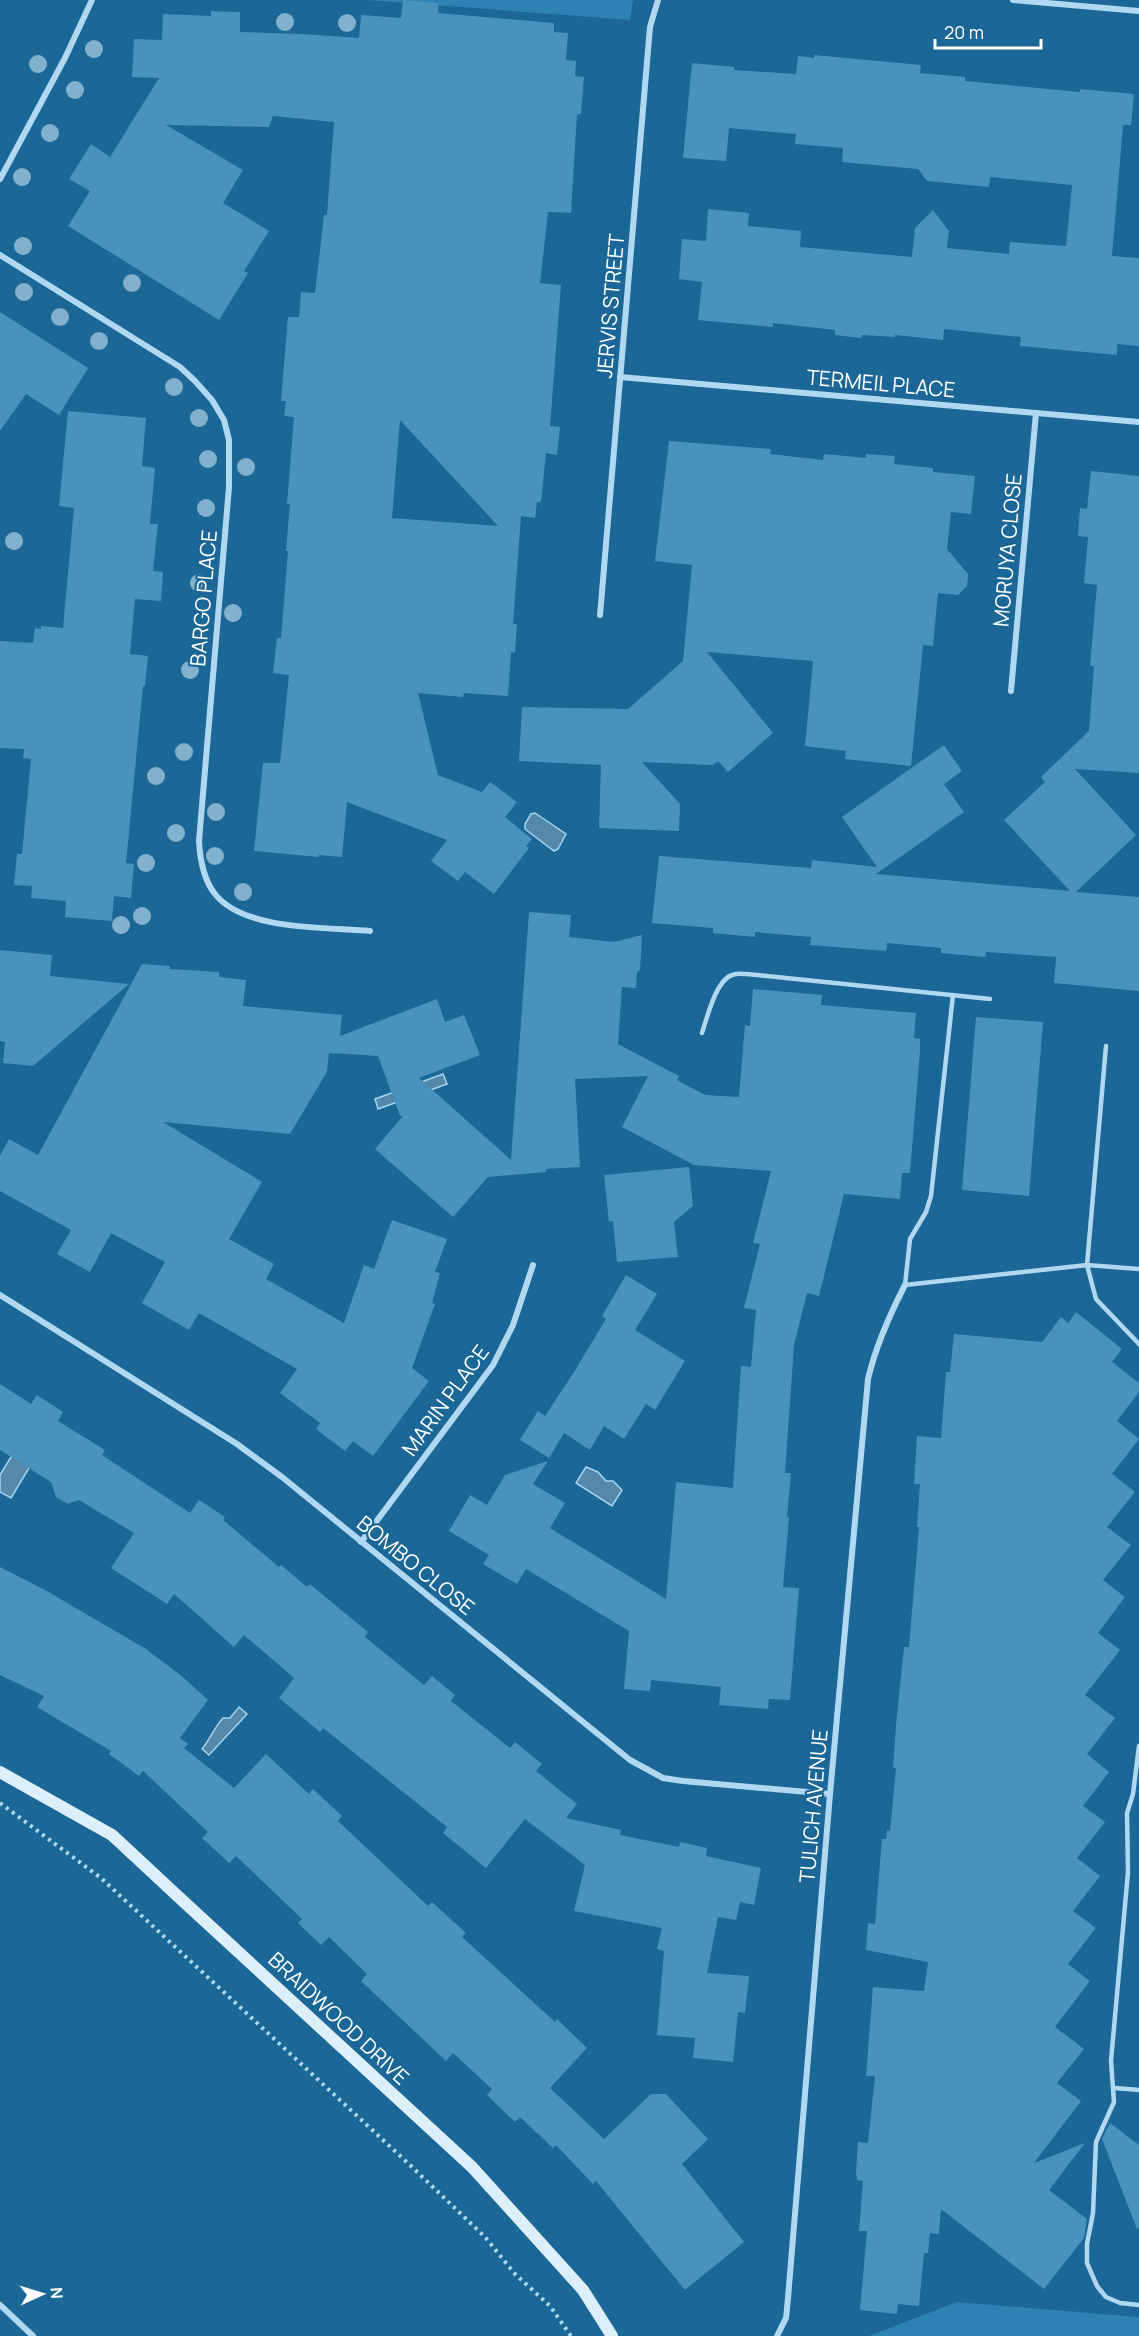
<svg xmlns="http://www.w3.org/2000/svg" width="1139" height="2336" font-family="Manrope,sans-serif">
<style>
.green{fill:#2f82b4}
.water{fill:#5688a9;stroke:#a3d5f2;stroke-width:1.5}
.building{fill:#4892bf;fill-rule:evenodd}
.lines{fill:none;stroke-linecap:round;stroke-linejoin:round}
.path{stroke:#b0d8f0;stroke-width:4;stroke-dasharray:3 4.5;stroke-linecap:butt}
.lane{stroke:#b0d8f0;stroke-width:4.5}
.street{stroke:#b0d8f0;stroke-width:6}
.secondary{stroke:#ddeffb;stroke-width:12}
.tree{fill:#82b1ce}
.labels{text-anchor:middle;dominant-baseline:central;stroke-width:4.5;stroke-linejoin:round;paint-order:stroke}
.street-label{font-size:21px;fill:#fff;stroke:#1b6797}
</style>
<rect width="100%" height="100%" fill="#1b6797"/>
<g class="green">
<polygon points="367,0 633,0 630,20"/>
<polygon points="957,2302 1139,2317 1139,2336 869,2336"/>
</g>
<g class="water">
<polygon points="535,813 566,834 558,849 554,851 525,829 525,824 531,814"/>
<polygon points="443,1074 447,1084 378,1109 375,1099"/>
<polygon points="14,1452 32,1463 11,1498 0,1492 0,1475"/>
<polygon points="586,1467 598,1472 606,1481 613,1481 622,1490 612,1506 576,1483"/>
<path d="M239,1707L247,1714L209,1755L202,1749C210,1739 214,1728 223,1718H230Z"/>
</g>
<g class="building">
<path d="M403,0L439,3L438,13L554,23V32L568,33L566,60L576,61L575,76L584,77L581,114H577L571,213L548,212L540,283L561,285L550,426L560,427L557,455L546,453L541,502H537L535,518L521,516L513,624H517L515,653L511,652L508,696L464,693L463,697L418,693L438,775L482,792L490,782L517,802L505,817L532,839L526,846L529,848L494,894L465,872L458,881L431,861L447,840L347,802L342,857L319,855V857L254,851L263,763H280L289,675L273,673L277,638H281L288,551H286L290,504H287L294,417L284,416L286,401H281L288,317H299L301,292L315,293L324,215H327L334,122L273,116L269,127L166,125L243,170L223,203L269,231L244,271L248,273L219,320L68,226L90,191L69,179L91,144L110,157L159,78L132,77L134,39L162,40L163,14L211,16V11L240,12V32L302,34L359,38L361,15L401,18ZM400,420L498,526L392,518Z"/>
<polygon points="814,55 921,65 920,73 965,77 965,81 1080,92 1080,89 1134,94 1131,125 1123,125 1112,256 1139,258 1139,346 1117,344 1117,355 1020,346 1021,337 944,329 943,340 895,335 895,337 862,335 861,338 835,335 835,330 773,323 773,327 698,320 702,282 679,279 682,239 706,241 708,209 749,213 748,226 801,231 800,247 912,257 915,228 933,210 949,231 947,248 1009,254 1010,242 1066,246 1072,185 990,177 989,187 927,181 918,169 842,162 843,148 795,144 796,134 729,128 726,161 683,158 692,63 734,67 734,70 796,74 798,56 814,58"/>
<polygon points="0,312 88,368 59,415 26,394 0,431"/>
<polygon points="68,411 146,418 142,466 155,468 150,524 158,524 153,571 163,572 161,601 135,599 130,654 148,656 145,686 143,686 126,863 134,864 131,898 114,896 112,921 65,917 66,901 31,898 32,886 14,885 17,854 22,854 31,759 23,758 24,749 0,748 0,641 33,643 35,628 41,629 41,626 63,628 74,508 59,506"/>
<polygon points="669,441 771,449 770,454 823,460 824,454 866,458 866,454 895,456 894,464 933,468 933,472 975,476 971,514 951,512 947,549 968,574 967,586 958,595 938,593 933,646 923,645 911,766 845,759 846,751 805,746 813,661 707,652 773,733 728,772 718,761 712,765 642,762 680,804 679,831 599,828 601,765 519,761 522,707 628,709 683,661 692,565 655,561"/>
<polygon points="1091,471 1139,476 1139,773 1075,769 1136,835 1076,892 1139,897 1139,991 1054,983 1056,957 986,952 985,957 941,953 941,948 887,943 886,951 810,945 811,937 755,932 755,937 713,933 713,928 652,923 659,856 811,868 812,860 877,867 842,817 944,745 962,771 944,784 964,812 876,874 1070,891 1004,820 1045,782 1041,777 1089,731 1094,666 1090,666 1097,585 1084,583 1088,537 1078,536 1080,508 1087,509"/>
<polygon points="529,912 571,915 569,937 614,942 642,935 640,970 637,972 636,988 622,987 618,1044 679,1076 677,1080 705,1095 739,1097 745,1025 750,1026 753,989 822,995 821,1005 916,1013 914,1038 920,1039 920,1051 910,1173 902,1173 900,1199 844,1194 819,1296 807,1293 794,1345 785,1473 791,1473 787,1517 789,1518 783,1587 799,1588 790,1700 769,1699 768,1709 719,1705 721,1687 651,1680 650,1691 624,1689 629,1631 526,1569 517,1584 483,1564 489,1555 449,1531 470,1495 487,1505 505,1475 548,1461 533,1484 565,1503 550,1528 666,1599 676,1482 733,1488 741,1366 751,1367 756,1310 744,1308 760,1244 753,1243 771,1171 694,1165 622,1127 648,1076 575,1079 580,1167 546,1169 546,1172 488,1177 453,1217 375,1149 403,1116 400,1116 378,1056 329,1053 327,1072 290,1134 163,1122 262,1182 229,1239 274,1264 266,1279 344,1323 364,1265 374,1269 392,1220 447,1239 435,1272 440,1273 432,1303 435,1304 412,1368 429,1381 373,1456 353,1441 345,1451 316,1429 320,1423 280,1393 297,1369 199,1313 189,1330 142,1303 165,1262 111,1233 90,1272 57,1254 71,1230 0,1191 0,1156 9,1139 38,1155 142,964 170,966 170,969 219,972 219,977 246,980 243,1006 342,1015 340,1036 437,999 445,1022 464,1015 480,1055 419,1078 511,1160"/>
<polygon points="0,950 52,955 50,976 129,984 33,1066 3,1063 5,1042 0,1041"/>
<polygon points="976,1017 1043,1022 1029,1196 962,1190"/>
<polygon points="689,1167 693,1206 674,1222 678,1257 617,1262 613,1221 609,1222 604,1175"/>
<polygon points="626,1275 657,1294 635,1330 685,1361 655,1410 646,1404 624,1439 604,1426 590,1450 564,1433 549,1458 520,1440 538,1411 545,1416 574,1372 606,1319 602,1316"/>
<polygon points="1076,1312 1122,1349 1112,1362 1139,1383 1139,1392 1117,1421 1139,1439 1112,1474 1135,1492 1107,1527 1131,1545 1103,1580 1125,1597 1098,1633 1120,1650 1085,1695 1115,1718 1087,1754 1109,1772 1083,1806 1105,1822 1077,1858 1100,1876 1073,1911 1096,1928 1068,1964 1090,1981 1055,2027 1084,2049 1057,2083 1081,2101 1034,2163 1085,2143 1049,2190 1087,2219 1084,2238 1044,2289 941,2209 939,2234 930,2233 928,2253 924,2253 919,2306 898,2304 897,2314 860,2310 867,2231 859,2231 863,2181 857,2180 856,2172 858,2142 868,2143 875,2076 866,2076 873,1987 924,1991 928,1962 866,1950 868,1923 875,1924 882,1839 886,1839 887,1830 890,1831 896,1768 893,1768 896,1725 904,1647 909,1647 919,1527 917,1527 920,1484 914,1484 917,1436 941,1438 946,1372 950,1372 954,1334 1042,1342 1061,1317 1068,1323"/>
<polygon points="0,1384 31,1404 37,1395 63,1412 58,1421 105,1450 102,1455 190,1513 199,1500 225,1517 223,1520 279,1567 281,1565 307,1587 310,1584 346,1614 368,1632 365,1637 424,1685 432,1676 455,1695 451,1701 510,1748 515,1742 542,1764 536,1771 577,1804 566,1818 621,1830 620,1835 679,1847 680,1842 707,1848 706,1856 761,1868 754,1905 740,1902 736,1920 718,1917 707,1973 749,1976 745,2013 738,2012 733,2062 693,2058 695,2038 657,2035 664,1951 657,1949 662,1928 574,1911 585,1865 525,1819 486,1868 443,1833 447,1827 323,1728 320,1732 279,1698 294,1678 244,1635 234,1647 174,1594 167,1604 111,1568 134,1533 79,1500 68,1504 56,1497 51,1482 0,1450"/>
<polygon points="0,1567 45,1590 146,1649 184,1678 208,1700 180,1738 188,1744 184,1748 234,1788 266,1754 309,1794 313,1789 342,1816 338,1821 428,1906 432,1902 466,1933 462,1937 555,2022 557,2019 587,2048 550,2088 604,2139 651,2094 666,2094 708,2139 682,2164 744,2242 685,2290 596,2181 593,2184 556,2145 553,2148 520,2117 515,2122 487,2095 492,2089 453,2053 446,2061 361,1981 367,1974 329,1937 321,1945 298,1923 302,1919 236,1856 229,1863 202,1838 208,1832 143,1771 139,1776 109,1754 111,1751 37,1707 44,1696 0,1675"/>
<polygon points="1110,2123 1139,2145 1139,2228 1137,2229 1102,2139"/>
</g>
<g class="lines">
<polyline class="path" points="0,1803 101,1878 411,2166 485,2237 515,2274 550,2306 571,2336"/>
<g class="lane">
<polyline points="953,995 931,1196 926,1212 910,1239 905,1285 1087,1265 1139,1269"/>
<path d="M702,1033C707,1018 716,980 732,975C737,973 743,974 747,974L990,999"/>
<polyline points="1106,1046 1087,1265 1096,1299 1139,1344"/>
<polyline points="1139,1746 1133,1794 1127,1813 1128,1872 1111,2061 1114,2102 1096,2142 1093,2213 1087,2244 1087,2263 1097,2286 1106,2297 1120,2303 1139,2305"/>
<polyline points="1115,2088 1139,2090"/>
</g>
<g class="street">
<polyline points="1013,0 1139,11"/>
<polyline points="0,179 65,58 92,0"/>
<path d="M0,255L180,367L195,381L212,400L224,420L229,440V487L199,841C200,859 203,879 215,894C244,931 326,927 370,931"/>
<polyline points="620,377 1139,422"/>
<polyline points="600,615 650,27 658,0"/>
<polyline points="1011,691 1036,413"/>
<polyline points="0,1295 237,1444 282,1477 630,1760 663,1778 683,1781 830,1794"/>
<polyline points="361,1542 493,1365 513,1325 533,1265"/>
<polyline points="0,2305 33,2336"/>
<path d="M777,2336L786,2318L788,2298L830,1794L868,1379C876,1345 889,1316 905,1285"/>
</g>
<polyline class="secondary" points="0,1772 112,1835 183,1901 472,2167 583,2290 612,2336"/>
</g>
<g class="tree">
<circle cx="285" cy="22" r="9"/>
<circle cx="347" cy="23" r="9"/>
<circle cx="94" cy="49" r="9"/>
<circle cx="38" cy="64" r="9"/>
<circle cx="75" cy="90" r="9"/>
<circle cx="50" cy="133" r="9"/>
<circle cx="22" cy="177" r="9"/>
<circle cx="23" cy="246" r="9"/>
<circle cx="132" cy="283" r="9"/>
<circle cx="24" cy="292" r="9"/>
<circle cx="60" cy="317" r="9"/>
<circle cx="99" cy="341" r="9"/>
<circle cx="174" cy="387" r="9"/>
<circle cx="199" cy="418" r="9"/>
<circle cx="208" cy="459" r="9"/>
<circle cx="246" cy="467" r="9"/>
<circle cx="206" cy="508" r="9"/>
<circle cx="14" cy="541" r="9"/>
<circle cx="199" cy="583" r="9"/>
<circle cx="233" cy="613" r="9"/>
<circle cx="190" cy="670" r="9"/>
<circle cx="184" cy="752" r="9"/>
<circle cx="156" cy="776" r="9"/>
<circle cx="216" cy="812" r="9"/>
<circle cx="176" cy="833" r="9"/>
<circle cx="215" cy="856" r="9"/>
<circle cx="146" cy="863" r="9"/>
<circle cx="243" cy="892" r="9"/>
<circle cx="142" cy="916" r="9"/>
<circle cx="121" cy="925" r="9"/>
</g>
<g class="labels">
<g class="street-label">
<text transform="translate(610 306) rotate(-85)">JERVIS STREET</text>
<text transform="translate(881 383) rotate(5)">TERMEIL PLACE</text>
<text transform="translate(1007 550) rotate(-85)">MORUYA CLOSE</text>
<text transform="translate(203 598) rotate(-85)">BARGO PLACE</text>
<text transform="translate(445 1400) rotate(-54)">MARIN PLACE</text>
<text transform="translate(416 1565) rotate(39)">BOMBO CLOSE</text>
<text transform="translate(813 1806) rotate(-85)">TULICH AVENUE</text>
<text transform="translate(339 2018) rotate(43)">BRAIDWOOD DRIVE</text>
</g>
</g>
<g transform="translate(42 2294) rotate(86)" stroke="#1b6797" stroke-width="4.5" paint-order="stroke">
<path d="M0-4.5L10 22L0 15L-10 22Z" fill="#ffffff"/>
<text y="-9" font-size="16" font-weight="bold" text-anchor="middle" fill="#ffffff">N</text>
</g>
<path d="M935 39v9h106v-9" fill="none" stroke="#ffffff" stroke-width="3"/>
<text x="944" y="39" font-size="18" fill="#ffffff" stroke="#1b6797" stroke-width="4.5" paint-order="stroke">20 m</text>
</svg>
